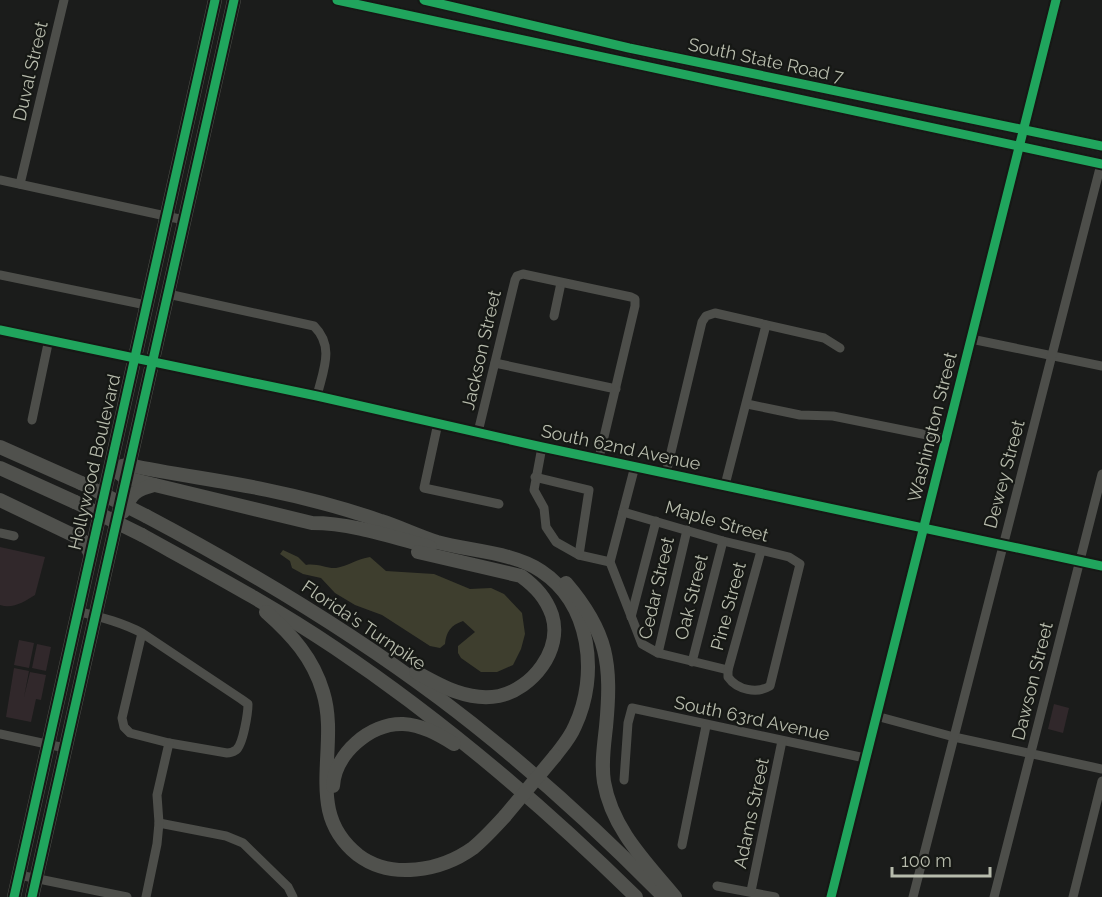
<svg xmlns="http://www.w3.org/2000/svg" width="1102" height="897" font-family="Raleway,sans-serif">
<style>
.green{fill:#31282b}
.water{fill:#3e3e2e}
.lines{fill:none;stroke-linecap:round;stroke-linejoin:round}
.minor{stroke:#4d4e4a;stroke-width:9}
.major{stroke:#4f504d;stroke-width:12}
.highway{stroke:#50514d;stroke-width:14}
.highway-bridge{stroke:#50514d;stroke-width:14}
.cycleway-casing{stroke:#161815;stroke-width:13}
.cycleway{stroke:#20a55d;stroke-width:9}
.labels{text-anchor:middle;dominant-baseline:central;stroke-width:4.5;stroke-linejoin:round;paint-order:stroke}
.street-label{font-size:18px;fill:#b8bcad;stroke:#161815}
</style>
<rect width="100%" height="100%" fill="#1b1c1b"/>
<g class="green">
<path d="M0,547L45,557L35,595C24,602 13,609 0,605Z"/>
<polygon points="19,640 34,643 29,668 14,665"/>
<polygon points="37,644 51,647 46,671 32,668"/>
<polygon points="14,668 29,671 24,697 30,672 46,675 41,700 36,699 31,722 6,717"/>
<polygon points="1054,704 1069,708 1063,733 1048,729"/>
</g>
<path class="water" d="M283,550L298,557L306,565C317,563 328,569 336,568C348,566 357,559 370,557L386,571L434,574L470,589L491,588L504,594L522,613L525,634L521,649L513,665L497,672H481L461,658L458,653V646L475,632L463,621C451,625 446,632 445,644L440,648L430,646L382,615L355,605L335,593L321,578L303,574L292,568L290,561L280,554Z"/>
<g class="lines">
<g class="minor">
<polyline points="0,180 184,220"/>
<polyline points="20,184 64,0"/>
<polyline points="0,275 146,305"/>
<path d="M168,294L314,326C335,347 323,370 317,396"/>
<polyline points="554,316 561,283"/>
<polyline points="0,330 317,396 542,447 1102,566"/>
<polyline points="971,339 1102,366"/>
<polyline points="495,363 616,389"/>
<polyline points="747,404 800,415 833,416 947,439"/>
<polyline points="32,420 49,339"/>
<polyline points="438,423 424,488 499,504"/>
<polyline points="478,432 515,280 517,276 523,274 631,297 635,299 635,306 599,458"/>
<polyline points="542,447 534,490 544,508 546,527 556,542 579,555 610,562"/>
<polyline points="635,466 610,562 642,644 658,653 728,670"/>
<polyline points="666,473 702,322 706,316 715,313 824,338 840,348"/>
<polyline points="535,477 589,490 579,555"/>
<polyline points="725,485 766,325"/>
<path d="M623,512L723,541L789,557L800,564L770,686C757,694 737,690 728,677V670L761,551"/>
<polyline points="0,533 14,536"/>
<path d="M77,611C100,617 121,622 142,633L241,699L248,704C248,713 243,745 236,750C233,752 231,753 227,753L169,743L130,733L124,727L122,718L142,633"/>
<polyline points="631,617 656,521"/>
<polyline points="658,653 687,530"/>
<polyline points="692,662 723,541"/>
<polyline points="876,716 954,737 1102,769"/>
<polyline points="0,734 65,748"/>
<polyline points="624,780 628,723 632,708 865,758"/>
<polyline points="159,823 226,836 243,843 288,887 293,897"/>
<polyline points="682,845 706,726"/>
<polyline points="19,875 127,897"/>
<polyline points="717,886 775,897"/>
<polyline points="751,891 782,741"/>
<polyline points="146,897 157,844 159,823 157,795 169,743"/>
<polyline points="831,897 1056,0"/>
<polyline points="913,897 1101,164"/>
<polyline points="994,897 1102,474"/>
<polyline points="1073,897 1102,781"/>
</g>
<g class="major">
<polyline points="337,0 1102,164"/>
<polyline points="424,0 629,48 1102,146"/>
</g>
<g class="highway">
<polyline points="0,447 81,483"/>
<path d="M122,466L129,465C175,475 221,480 267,490C306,498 344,508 381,521C400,527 418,536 437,542C469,551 513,552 541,571C591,604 599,675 575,726C570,738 562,747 555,756"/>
<polyline points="0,468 75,502"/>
<path d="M120,474L126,478L312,523C352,523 392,537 430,547"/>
<polyline points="0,500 77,537 84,542 90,553"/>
<path d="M123,512C132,493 135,490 154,485"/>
<path d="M146,516C248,570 347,629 439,698C519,758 594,826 664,897"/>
<path d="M142,535C207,571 273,606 335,648C444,721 542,805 636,897"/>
<path d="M566,583C608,632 612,664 606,727C604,745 601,764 604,782C612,829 646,862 675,897"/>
<path d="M266,612C292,635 313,658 323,692C335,731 321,771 329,810C333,828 343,843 358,855C391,880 441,871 473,848C485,838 495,827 505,816"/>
<path d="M416,672C441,686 469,702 499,696C532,689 563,650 552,615C546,598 536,587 521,576L418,552"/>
<path d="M333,786C335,754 370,723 403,724C422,725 438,734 454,744"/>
<polyline points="14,897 215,0"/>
<polyline points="32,897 234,0"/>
</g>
<g class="highway-bridge">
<polyline points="81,483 146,516"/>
<polyline points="75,502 142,535"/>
<polyline points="505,816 555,756"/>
</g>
<defs>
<g id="cycleway">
<polyline points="337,0 1102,164"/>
<polyline points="424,0 629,48 1102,146"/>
<polyline points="0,330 317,396 542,447 1102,566"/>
<polyline points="14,897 215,0"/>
<polyline points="32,897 234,0"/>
<polyline points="831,897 1056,0"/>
</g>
</defs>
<use href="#cycleway" class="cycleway-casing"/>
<use href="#cycleway" class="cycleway"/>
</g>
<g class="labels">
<g class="street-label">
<text transform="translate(766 60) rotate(12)">South State Road 7</text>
<text transform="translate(30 71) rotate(-77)">Duval Street</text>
<text transform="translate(481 350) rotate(-77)">Jackson Street</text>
<text transform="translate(932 427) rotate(-76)">Washington Street</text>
<text transform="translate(621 447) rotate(12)">South 62nd Avenue</text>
<text transform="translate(94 462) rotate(-77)">Hollywood Boulevard</text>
<text transform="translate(1004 474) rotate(-75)">Dewey Street</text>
<text transform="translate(717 521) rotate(16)">Maple Street</text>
<text transform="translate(656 588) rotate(-77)">Cedar Street</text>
<text transform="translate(691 597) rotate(-76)">Oak Street</text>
<text transform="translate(728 606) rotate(-75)">Pine Street</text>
<text transform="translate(364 625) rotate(34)">Florida's Turnpike</text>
<text transform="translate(1032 681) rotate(-76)">Dawson Street</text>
<text transform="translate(752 718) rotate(12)">South 63rd Avenue</text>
<text transform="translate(751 813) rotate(-78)">Adams Street</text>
</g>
</g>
<path d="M892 867v9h98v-9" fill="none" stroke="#b8bcad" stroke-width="3"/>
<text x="901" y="867" font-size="18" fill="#b8bcad" stroke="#161815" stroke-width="4.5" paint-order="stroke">100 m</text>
</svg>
